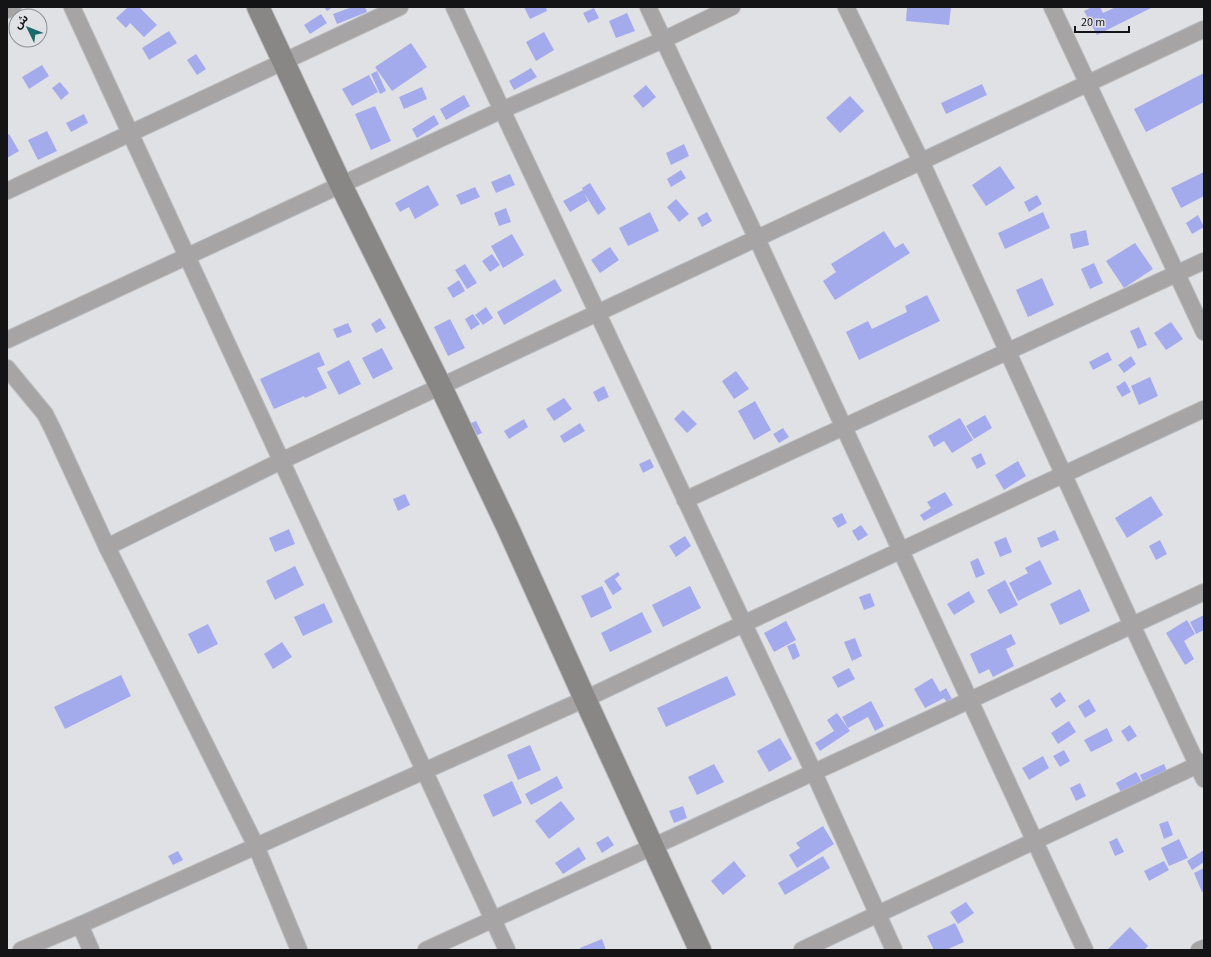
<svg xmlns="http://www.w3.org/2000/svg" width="1211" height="957" font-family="'Source Sans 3','Noto Sans Arabic',sans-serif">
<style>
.building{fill:#a4abed}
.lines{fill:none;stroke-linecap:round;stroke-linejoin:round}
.minor-casing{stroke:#bbbcc0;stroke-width:18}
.secondary-casing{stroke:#bbbcc0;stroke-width:24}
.minor{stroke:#a6a4a4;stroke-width:16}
.secondary{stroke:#898686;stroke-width:22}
</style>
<rect width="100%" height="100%" fill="#e0e1e5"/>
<g class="building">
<polygon points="128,7 139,7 157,25 144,37 130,23 126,28 116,18"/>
<polygon points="324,7 333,7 327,11"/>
<polygon points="352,7 365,7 367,12 337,24 333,14"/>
<polygon points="524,7 546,7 547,11 530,19"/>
<polygon points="907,7 951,7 949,25 906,21"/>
<polygon points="1092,7 1100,7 1103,13 1116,7 1153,7 1097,35 1084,11"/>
<polygon points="594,8 599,18 588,23 583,13"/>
<polygon points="627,13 635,31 616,38 609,21"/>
<polygon points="321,14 327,23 310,34 304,25"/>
<polygon points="169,31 177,43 149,60 142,48"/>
<polygon points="544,32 554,50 536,61 526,42"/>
<polygon points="411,43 427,67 392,91 375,67"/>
<polygon points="196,54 206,69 197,75 187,60"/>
<polygon points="42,65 49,76 29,89 22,77"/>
<polygon points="531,68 537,77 514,90 509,81"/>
<polygon points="377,71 386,91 380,94 371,74"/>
<polygon points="1204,73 1204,102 1146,132 1134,109"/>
<polygon points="369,75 378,92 352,106 342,89"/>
<polygon points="60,82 69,93 61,100 52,88"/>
<polygon points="982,84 987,95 946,114 941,103"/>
<polygon points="646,85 656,97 643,108 633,96"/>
<polygon points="422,87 427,99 404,109 399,97"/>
<polygon points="464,95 470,106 446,120 440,109"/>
<polygon points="850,96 864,111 840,133 826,118"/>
<polygon points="375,106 391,141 371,150 355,114"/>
<polygon points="84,114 88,123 71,132 66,123"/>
<polygon points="434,115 439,124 417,138 412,129"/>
<polygon points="47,131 57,151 38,160 28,140"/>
<polygon points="9,134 19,151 7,158 7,135"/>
<polygon points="684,144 689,156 671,165 666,153"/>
<polygon points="1000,166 1015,188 986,206 972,185"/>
<polygon points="681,170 686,178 671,187 667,179"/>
<polygon points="1204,172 1204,196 1181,208 1171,188"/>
<polygon points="510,174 515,185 496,193 491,182"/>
<polygon points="590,183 606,209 598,215 584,193 588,201 570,212 563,201 583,190 582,188"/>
<polygon points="428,185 439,205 415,219 409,207 400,212 395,203"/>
<polygon points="475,187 480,197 461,205 456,195"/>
<polygon points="1037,195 1042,204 1029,212 1024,202"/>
<polygon points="676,199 689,214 679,222 667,207"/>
<polygon points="506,208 511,222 499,226 494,213"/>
<polygon points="650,212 659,231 628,246 619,228"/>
<polygon points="707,212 712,221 702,227 697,218"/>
<polygon points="1043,212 1050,228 1005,249 998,233"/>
<polygon points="1198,215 1204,227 1192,234 1186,223"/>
<polygon points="1086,230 1089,245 1073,249 1070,234"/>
<polygon points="884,231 895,248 903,243 910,253 835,300 823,281 836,272 831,264"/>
<polygon points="512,234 524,255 503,268 491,246"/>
<polygon points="1135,243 1153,269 1124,288 1106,261"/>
<polygon points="610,247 619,260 600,273 591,260"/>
<polygon points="492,254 500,265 490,272 482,261"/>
<polygon points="1094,263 1103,283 1090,289 1081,269"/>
<polygon points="465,264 477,283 467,289 455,270"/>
<polygon points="1042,278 1054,305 1028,317 1016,290"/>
<polygon points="555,279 562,291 504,325 497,312"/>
<polygon points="459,280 465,291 453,298 447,288"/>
<polygon points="927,295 940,321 859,360 846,332 868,321 872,329 907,312 905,306"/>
<polygon points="486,307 493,318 483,325 475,315"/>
<polygon points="473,314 480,324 471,330 465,319"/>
<polygon points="380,318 386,328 376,333 371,324"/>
<polygon points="450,319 465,348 448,356 434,327"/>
<polygon points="1171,322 1183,339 1166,350 1154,333"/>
<polygon points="348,323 352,332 337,338 333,329"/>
<polygon points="1139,327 1147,345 1138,349 1130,331"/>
<polygon points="382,348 393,369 373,379 362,358"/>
<polygon points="319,352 325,365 317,368 327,388 305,398 304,396 274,409 260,379"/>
<polygon points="1108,352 1112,360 1093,370 1089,362"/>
<polygon points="1131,356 1136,364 1124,373 1118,365"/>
<polygon points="349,360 361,384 339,395 327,372"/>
<polygon points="736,371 749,389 734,399 722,381"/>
<polygon points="1150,377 1158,396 1139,405 1131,386"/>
<polygon points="1125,381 1131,392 1122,397 1116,387"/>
<polygon points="604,386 609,397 598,402 593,392"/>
<polygon points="564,398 572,409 554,421 546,409"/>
<polygon points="755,401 771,430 754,440 738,411"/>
<polygon points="683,410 697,424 687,433 674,419"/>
<polygon points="985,415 992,428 974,439 966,426"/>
<polygon points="960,418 973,440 952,453 944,441 934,447 928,436"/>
<polygon points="524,419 528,427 509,439 504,431"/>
<polygon points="476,421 482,433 475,436 469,424"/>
<polygon points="580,423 585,431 564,443 560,436"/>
<polygon points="783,428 789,437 779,443 773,434"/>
<polygon points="981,453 986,464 977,469 971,458"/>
<polygon points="650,459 654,467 643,473 639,464"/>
<polygon points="1018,461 1026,476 1004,490 995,475"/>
<polygon points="945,492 953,505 924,521 920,515 931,508 927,502"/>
<polygon points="405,494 410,505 398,511 393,499"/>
<polygon points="1151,496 1163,515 1127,538 1115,518"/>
<polygon points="842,513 847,523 838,528 832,518"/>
<polygon points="861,525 868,535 858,541 852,531"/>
<polygon points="289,529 295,544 275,552 269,538"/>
<polygon points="1055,530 1059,540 1041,548 1037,538"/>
<polygon points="685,536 691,546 676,557 669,546"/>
<polygon points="1006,537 1012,552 1000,557 994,542"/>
<polygon points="1160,540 1167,554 1156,560 1149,546"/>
<polygon points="978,558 985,574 976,578 970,562"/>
<polygon points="1040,560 1052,584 1018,601 1009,583 1028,573 1025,568"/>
<polygon points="295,566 304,585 275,600 266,581"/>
<polygon points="618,572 620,575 615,579 622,589 613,595 604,581"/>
<polygon points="1005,580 1018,605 1000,614 987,590"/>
<polygon points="602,586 612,608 591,618 581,596"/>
<polygon points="690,586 701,608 663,627 652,605"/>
<polygon points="1080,589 1090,611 1060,625 1050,604"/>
<polygon points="969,591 975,602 954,615 947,604"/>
<polygon points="870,593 875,606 864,610 859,597"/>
<polygon points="324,603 333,622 303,636 294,617"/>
<polygon points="642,612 652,632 610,652 601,633"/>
<polygon points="1204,615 1204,630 1196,634 1190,622"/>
<polygon points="1187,620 1195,634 1184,641 1194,659 1185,665 1166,633"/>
<polygon points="786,621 796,640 774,652 764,633"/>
<polygon points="208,624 218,644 198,654 188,634"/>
<polygon points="1011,634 1016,644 1006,649 1014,666 993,677 989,669 979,674 970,654"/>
<polygon points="855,638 862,656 852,661 844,642"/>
<polygon points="282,642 292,657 273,669 264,654"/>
<polygon points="795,643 800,656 793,660 787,646"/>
<polygon points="849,668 855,679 838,688 832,677"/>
<polygon points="121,675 131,696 65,729 54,707"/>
<polygon points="727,676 736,695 666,727 657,708"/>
<polygon points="932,678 940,692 946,688 954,703 949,706 944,698 925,708 914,689"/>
<polygon points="1060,692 1066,701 1056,708 1050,699"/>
<polygon points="1089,699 1096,711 1085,718 1078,706"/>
<polygon points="871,701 884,726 875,731 868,717 848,728 842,717"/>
<polygon points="837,713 850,731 820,751 815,743 834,731 827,720"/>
<polygon points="1069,721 1076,732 1058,744 1051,733"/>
<polygon points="1130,725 1137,736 1128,742 1121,731"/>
<polygon points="1107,728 1113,741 1091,752 1084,740"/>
<polygon points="780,738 792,759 769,772 757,751"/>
<polygon points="530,745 541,770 518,780 507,755"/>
<polygon points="1064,750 1070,761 1060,767 1053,756"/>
<polygon points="1043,756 1049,768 1029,780 1022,768"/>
<polygon points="714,764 724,782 697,795 688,777"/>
<polygon points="1164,764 1169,776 1145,786 1140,775"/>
<polygon points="1136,772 1143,784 1123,796 1116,783"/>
<polygon points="557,776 563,788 531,805 525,794"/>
<polygon points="512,781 522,803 493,817 483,795"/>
<polygon points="1080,783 1086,796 1076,801 1070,788"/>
<polygon points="561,801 575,819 549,839 535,821"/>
<polygon points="683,806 687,818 674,823 669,811"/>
<polygon points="1168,821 1173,835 1164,839 1159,824"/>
<polygon points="823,826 834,844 797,868 789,855 800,848 796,843"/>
<polygon points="608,836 614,845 602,853 596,843"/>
<polygon points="1117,838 1124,852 1115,856 1109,842"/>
<polygon points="1179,839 1188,858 1169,866 1161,848"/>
<polygon points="579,847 586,859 563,874 555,863"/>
<polygon points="1204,850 1204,862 1192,870 1187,861"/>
<polygon points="178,851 183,860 173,865 168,856"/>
<polygon points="823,856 830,868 785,895 778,883"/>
<polygon points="734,861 746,876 723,895 711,881"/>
<polygon points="1164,861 1169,870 1149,881 1144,871"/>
<polygon points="1204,868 1204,891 1202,892 1194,873"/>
<polygon points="966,902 974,913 958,924 950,912"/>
<polygon points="955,923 964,942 946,950 934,950 927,936"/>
<polygon points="1130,927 1148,946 1144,950 1107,950"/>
<polygon points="602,939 606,950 581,950 580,948"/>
</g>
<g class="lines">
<defs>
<g id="minor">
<polyline points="72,7 507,950"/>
<polyline points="454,7 502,110 814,773 894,950"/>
<polyline points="648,7 757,239 1085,950"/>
<polyline points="846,7 921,161 1132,625 1204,779"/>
<polyline points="1052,7 1204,332"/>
<polyline points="7,10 13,7"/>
<polyline points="7,191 400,7"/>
<polyline points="7,340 502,110 663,40 732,7"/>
<polyline points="7,368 45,414 54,432 107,547 256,846 299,950"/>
<polyline points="685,500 1204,261"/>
<polyline points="107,547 281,461 1204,29"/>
<polyline points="80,925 91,950"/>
<polyline points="21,950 80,925 585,699 743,624 1204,409"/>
<polyline points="426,950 652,847 1204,592"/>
<polyline points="802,950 878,914 1204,762"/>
<polyline points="1199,950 1204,948"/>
</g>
<polyline id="secondary" points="258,7 341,185 441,387 507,526 585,699 700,950"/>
</defs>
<use href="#minor" class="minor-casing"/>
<use href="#secondary" class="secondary-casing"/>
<use href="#minor" class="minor"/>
<use href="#secondary" class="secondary"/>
</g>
<rect width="1211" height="957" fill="none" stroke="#141416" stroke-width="16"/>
<g transform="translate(28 28) rotate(313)"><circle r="19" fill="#e0e1e5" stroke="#8e8f92"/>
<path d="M0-3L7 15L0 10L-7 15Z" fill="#1c696c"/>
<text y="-6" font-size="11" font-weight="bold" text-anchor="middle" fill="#141416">ش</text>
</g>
<path d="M1075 26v6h54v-6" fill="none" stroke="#141416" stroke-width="2"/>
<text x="1081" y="26" font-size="12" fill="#141416" stroke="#e0e1e5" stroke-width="3" paint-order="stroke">20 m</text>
</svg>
